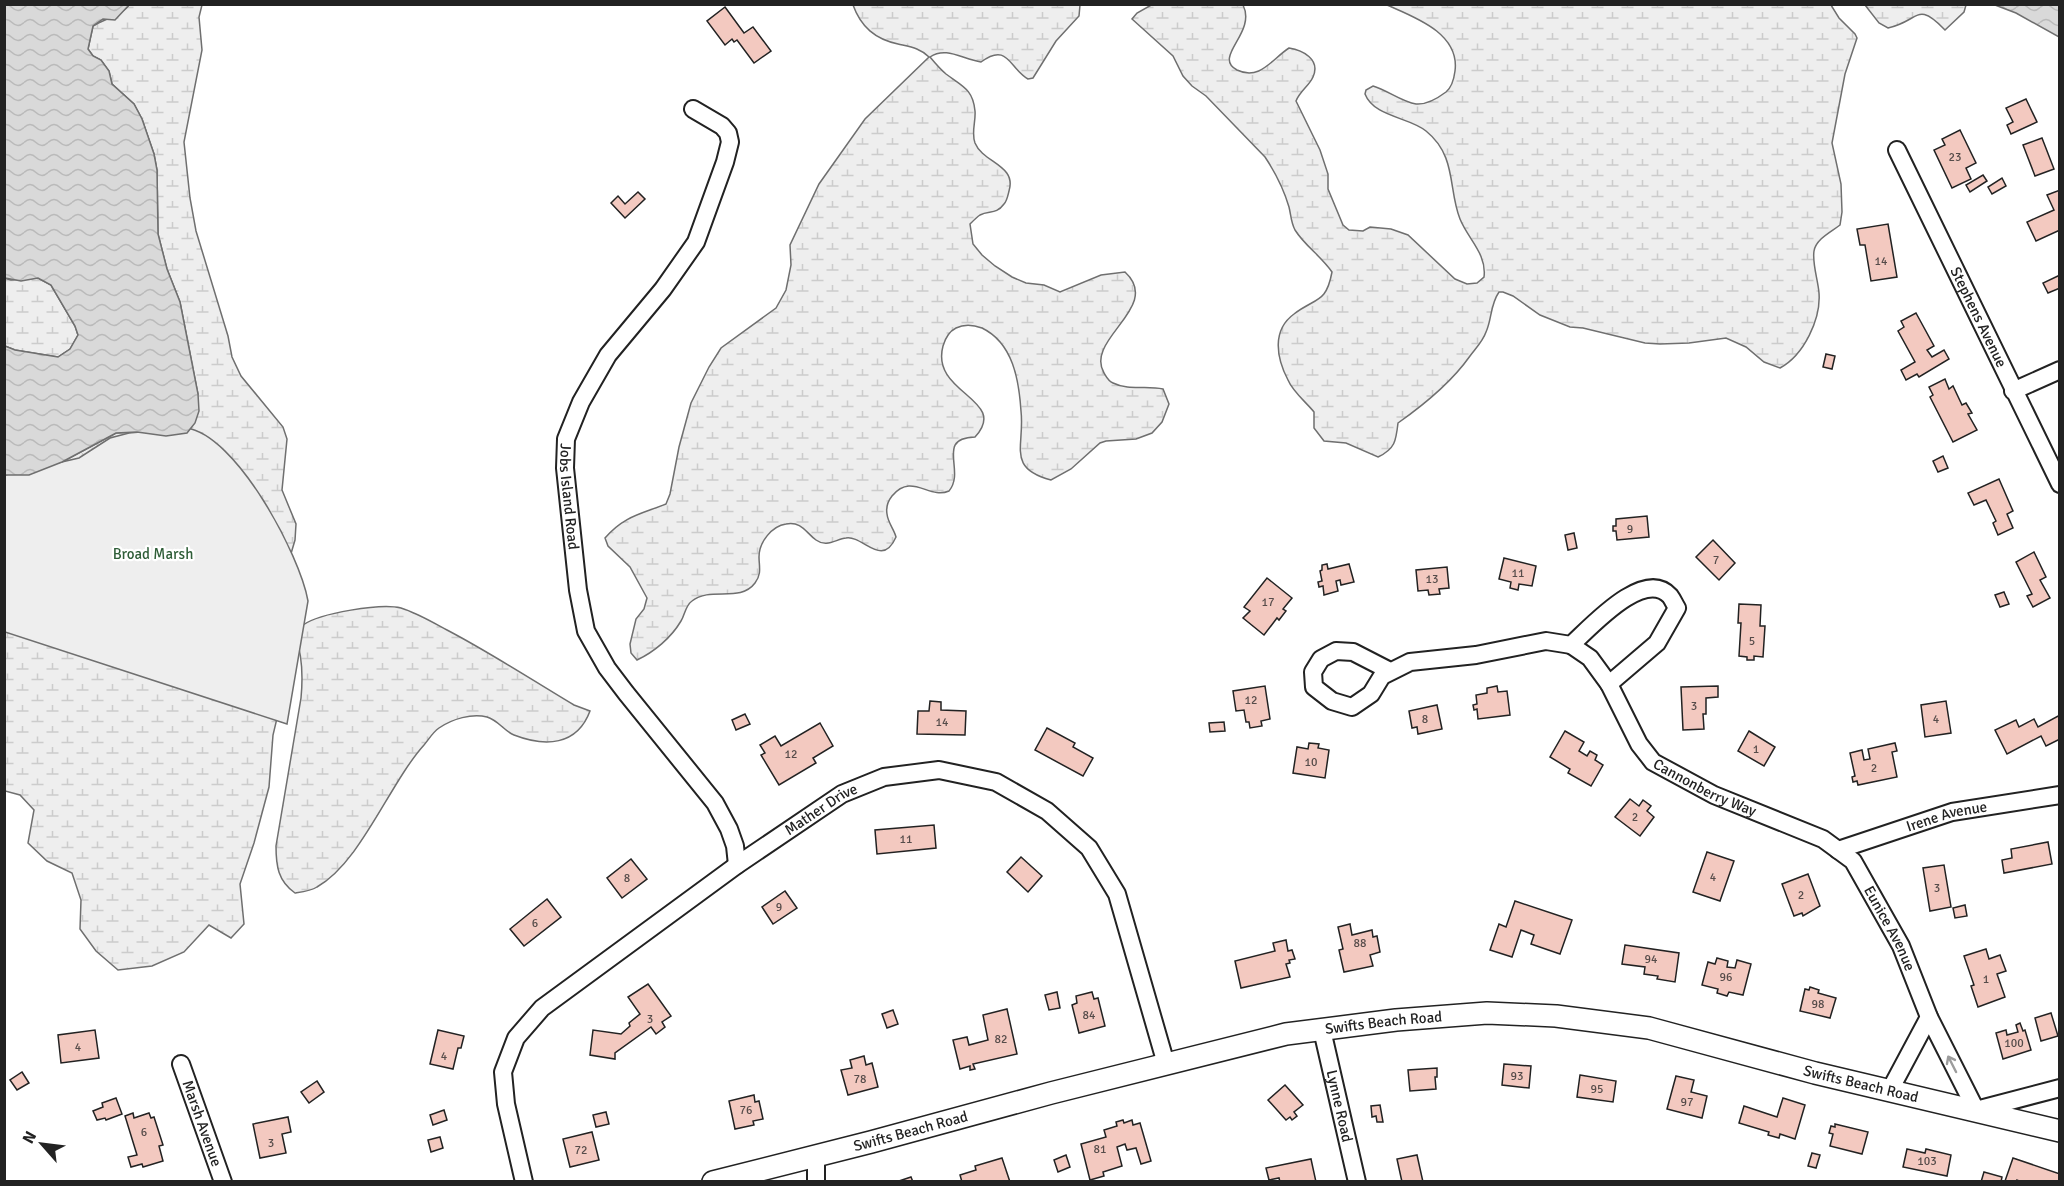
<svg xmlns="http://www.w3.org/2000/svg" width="2064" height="1186" font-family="Signika,sans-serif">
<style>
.wetland{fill:url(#wetland-marsh);stroke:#6f6f6f;stroke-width:1.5}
.park{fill:#eee;stroke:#6f6f6f;stroke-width:1.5}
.water{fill:url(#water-waves);stroke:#6f6f6f;stroke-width:1.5}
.building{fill:#f3c9c0;stroke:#222;stroke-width:1.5}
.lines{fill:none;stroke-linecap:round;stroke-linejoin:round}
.minor-casing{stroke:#222;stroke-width:20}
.tertiary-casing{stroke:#222;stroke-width:24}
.minor{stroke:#fff;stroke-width:16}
.tertiary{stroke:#fff;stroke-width:21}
.oneway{stroke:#9c9c9c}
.labels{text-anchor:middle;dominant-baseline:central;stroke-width:4.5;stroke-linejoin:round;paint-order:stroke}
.number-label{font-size:12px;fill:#564c4a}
.street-label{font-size:15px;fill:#222;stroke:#fff}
.park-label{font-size:15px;fill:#2f5e38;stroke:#fff}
</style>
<defs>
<pattern id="wetland-marsh" width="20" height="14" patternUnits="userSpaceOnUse" patternTransform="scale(1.5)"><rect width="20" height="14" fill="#eee"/><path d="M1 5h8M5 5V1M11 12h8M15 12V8" fill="none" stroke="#ccc"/></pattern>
<pattern id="water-waves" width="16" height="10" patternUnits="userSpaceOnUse" patternTransform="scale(1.5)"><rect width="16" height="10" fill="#d9d9d9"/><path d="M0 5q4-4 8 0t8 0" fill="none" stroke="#bababa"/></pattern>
</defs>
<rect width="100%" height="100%" fill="#fff"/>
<g class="wetland">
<path d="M1153,4L1243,5C1257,33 1212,57 1237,70C1260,81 1272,59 1289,48C1302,50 1321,59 1313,77C1309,86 1300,91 1296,101L1320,150L1328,174V189L1343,225L1349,230L1363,231L1370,227L1391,229L1408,235L1455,279L1467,284L1477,283L1484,277C1487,254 1468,239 1460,219C1448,189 1457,156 1426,131C1409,117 1374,117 1365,94L1366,90L1373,86C1387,90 1402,102 1416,104C1427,105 1438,98 1446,92C1452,87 1454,79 1455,71C1460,33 1414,17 1387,5H1831L1839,18L1855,34L1857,38L1845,74L1832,143L1841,184L1842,212L1840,225C1831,232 1816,239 1814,251C1812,263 1818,280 1819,293C1821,319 1804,355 1780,368L1764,362L1746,347L1726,338L1689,343L1660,344L1645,343L1583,328L1570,327L1540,315L1513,296L1503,292H1499C1490,305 1492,319 1486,332C1483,341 1476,348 1470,356C1451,383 1425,404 1398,423C1396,441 1395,449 1378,457L1346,443L1324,441L1314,428V412C1306,402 1293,392 1288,380C1276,357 1272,330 1294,314C1316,297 1326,304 1332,272C1321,256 1305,246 1295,230C1291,223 1291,215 1289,207C1284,190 1275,172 1265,157L1206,96L1192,86L1183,76L1173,56L1132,19L1137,13Z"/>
<path d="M129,5H202L199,17L202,50L184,142L190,198L196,231L228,336L232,357L241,376L283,427L287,439L282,490L296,524L295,540L290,557L303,625C320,613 381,603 401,608C417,613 432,622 447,630C491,653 532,680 574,705L590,711C577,746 545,747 514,735C504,731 498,720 487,717C472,713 452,719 439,728C433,732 429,739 424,745C389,784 361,862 317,887C311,891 302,892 295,893C278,881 276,866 276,846L301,698C303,677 303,658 296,638L273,735L269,787L254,843L240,884L244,924L231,938L209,925L184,952L152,966L118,970L96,951L80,929L81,900L72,873L47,861L28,843L34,810L20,795L5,791V475L13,476L62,462L116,433L137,432L166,436L198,394L180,302L167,269L158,234L157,170L154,154L142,119L134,104L112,84L109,71L101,60L93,56L88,49L93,26C104,19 122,15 129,5Z"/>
<path d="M853,5H1080L1079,16L1056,41L1033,78L1028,79C1009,68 1008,42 981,62C962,59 946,46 930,57C935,63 940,69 946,74C962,86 973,89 975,111C976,122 971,132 975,143C983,163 1017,165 1009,191C1008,195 1007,201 1004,204C996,215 989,210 980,215C977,217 973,221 970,224L973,244L982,255L995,266L1012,277L1026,283L1044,285L1060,292L1101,275L1125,272C1163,307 1084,339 1104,373C1107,378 1108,381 1113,383C1129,391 1147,385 1163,389L1169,404L1162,422L1152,433L1136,439L1106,441L1100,443L1071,469L1051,480C1006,468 1025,446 1021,411C1019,380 1013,343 982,328C974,325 964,324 956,328C948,332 945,339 943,346C930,394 1010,399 975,437C935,438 966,471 949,491C929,500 912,472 892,496C888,501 886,508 887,514C888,523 894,529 896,537C882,569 863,535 846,538C836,539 827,548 816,540C806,533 802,521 786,524C772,526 759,542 759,557C759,566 762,574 755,583C740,603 711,586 692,601C685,606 685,615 681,621C671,638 654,652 637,660L631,653L630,644L636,619L644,609L647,598L630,567L608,546L605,538C624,516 641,514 666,504L670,494L679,447L691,403L709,367L721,348L776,308L786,290L791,265L790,245L819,184L865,119L929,57C920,48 911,47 898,44C875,39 861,27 853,5Z"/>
<path d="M1865,5H1966L1964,12L1945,30C1916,0 1920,21 1888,28L1879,23Z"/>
<polygon points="4,278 11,280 38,278 51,285 75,326 78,335 70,349 58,357 15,350 5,346"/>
</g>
<path class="park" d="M186,428C236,434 300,555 308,601L287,724L5,632V475L79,458L110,438L129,433Z"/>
<g class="water">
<polygon points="5,4 129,5 115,20 103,19 93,26 88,49 93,56 101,60 109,71 112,84 134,104 142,119 154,154 157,170 158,234 167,269 180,302 198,394 199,411 195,423 187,433 166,436 137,432 116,433 62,462 29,475 5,475 5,346 15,350 58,357 70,349 78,335 75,326 51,285 38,278 21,281 5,278"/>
<polygon points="1995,5 2059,5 2059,37 2016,13"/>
</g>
<g class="building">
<polygon points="725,7 744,33 753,27 771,51 754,63 737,40 734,42 732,39 725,45 707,21"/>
<polygon points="2026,99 2037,122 2011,134 2007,125 2013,122 2006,108"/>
<polygon points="1960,130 1976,163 1966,168 1971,179 1952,188 1934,150 1945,145 1942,139"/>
<polygon points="2042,138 2054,169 2035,176 2023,145"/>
<polygon points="1983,175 1987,181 1970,192 1966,185"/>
<polygon points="2002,178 2006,186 1992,194 1988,187"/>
<polygon points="2060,190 2060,230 2036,241 2027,222 2054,210 2047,195"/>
<polygon points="638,192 645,199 625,218 611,203 618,196 625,204"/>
<polygon points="1888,224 1897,277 1871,281 1865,245 1860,245 1857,229"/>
<polygon points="2060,275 2060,288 2048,293 2043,283"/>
<polygon points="1916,313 1934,346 1927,350 1932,357 1944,350 1949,359 1919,377 1917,374 1906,380 1901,370 1915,362 1898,331 1904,327 1901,321"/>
<polygon points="1826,354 1835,356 1832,369 1823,367"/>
<polygon points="1945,379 1949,389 1953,386 1962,405 1966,403 1972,413 1968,414 1977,430 1953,442 1930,397 1933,395 1929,387"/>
<polygon points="1943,456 1948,468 1938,472 1933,461"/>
<polygon points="1999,479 2013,511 2007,514 2013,528 1998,535 1993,523 1996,521 1986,500 1974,505 1968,493"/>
<polygon points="1647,516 1649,537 1617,540 1616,531 1613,531 1613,526 1616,526 1616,519"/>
<polygon points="1574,533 1577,548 1568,550 1565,535"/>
<polygon points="1713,540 1735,563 1719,580 1696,557"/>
<polygon points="2034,552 2046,577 2040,580 2050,598 2033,607 2027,596 2032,594 2016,562"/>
<polygon points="1504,558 1536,566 1532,586 1519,584 1518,590 1510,588 1511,582 1499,579"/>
<polygon points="1327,564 1328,569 1349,564 1354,582 1341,585 1340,580 1336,581 1338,591 1324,595 1323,586 1319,587 1318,582 1322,581 1320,571 1322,570 1322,565"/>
<polygon points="1447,567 1449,588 1439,589 1440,594 1429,595 1428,590 1418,591 1416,570"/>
<polygon points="1267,578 1292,598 1283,609 1286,611 1279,620 1277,618 1264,635 1243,618 1250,611 1244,607"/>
<polygon points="2004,592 2009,604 2000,607 1995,595"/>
<polygon points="1739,604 1761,605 1760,626 1765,626 1763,657 1754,656 1754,660 1747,660 1747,657 1739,656 1741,623 1738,623"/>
<polygon points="1265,686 1270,719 1261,721 1262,726 1250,728 1249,722 1246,722 1244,710 1236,711 1233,691"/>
<polygon points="1497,686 1498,692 1507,691 1510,715 1478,719 1477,709 1474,710 1473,705 1477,704 1476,695 1487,693 1487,688"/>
<polygon points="1718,686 1718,697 1706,698 1706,714 1703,714 1704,729 1683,730 1681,687"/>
<polygon points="930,701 941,702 941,710 966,711 965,735 917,734 918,711 929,711"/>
<polygon points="1946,701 1951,733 1925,737 1921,705"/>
<polygon points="1437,705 1442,729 1418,734 1417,727 1412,728 1409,711"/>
<polygon points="745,714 750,724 736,730 732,720"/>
<polygon points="2060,715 2060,739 2046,746 2041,736 2007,754 1995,730 2016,720 2019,727 2034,719 2038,727"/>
<polygon points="1224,722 1225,731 1210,732 1209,723"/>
<polygon points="820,723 833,746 813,758 816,763 779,785 761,755 765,753 760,745 775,736 781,746"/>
<polygon points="1047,728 1075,743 1073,747 1093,758 1083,776 1035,750"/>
<polygon points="1565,731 1584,742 1579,751 1587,756 1590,751 1597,755 1595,760 1603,765 1591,786 1568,773 1570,769 1550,757"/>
<polygon points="1749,731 1775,747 1764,766 1738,751"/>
<polygon points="1309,743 1319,744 1318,748 1329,750 1325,778 1293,773 1297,747 1308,749"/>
<polygon points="1895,743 1897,751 1892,752 1897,777 1858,785 1857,781 1853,782 1852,777 1855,776 1850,753 1862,750 1864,760 1870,759 1868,749"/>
<polygon points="1630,799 1639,806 1643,800 1651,806 1647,811 1654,817 1640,836 1615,817"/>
<polygon points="934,825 936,848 877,854 875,830"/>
<polygon points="2048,842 2052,864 2004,873 2002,860 2012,858 2011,849"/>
<polygon points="1707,852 1734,861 1720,901 1693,892"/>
<polygon points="1021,857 1042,876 1028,892 1007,872"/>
<polygon points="631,859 647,879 622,898 607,878"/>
<polygon points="1944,865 1951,907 1930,911 1923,868"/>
<polygon points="1808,874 1820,906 1803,916 1802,913 1794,916 1782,884"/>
<polygon points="785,891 797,908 773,924 762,907"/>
<polygon points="547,899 561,917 524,946 510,929"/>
<polygon points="1515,901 1572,920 1560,954 1531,944 1534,935 1521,930 1512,957 1490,950 1499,924 1506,927"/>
<polygon points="1965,905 1967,916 1955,918 1953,908"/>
<polygon points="1350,924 1352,935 1372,930 1373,937 1377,936 1380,952 1370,955 1373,966 1344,972 1339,950 1343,949 1338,927"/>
<polygon points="1286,940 1288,951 1292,950 1295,959 1289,960 1290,963 1286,964 1290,977 1241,988 1235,961 1275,951 1273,943"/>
<polygon points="1625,945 1679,953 1675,982 1657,979 1658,976 1644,974 1645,967 1622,964"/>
<polygon points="1986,949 1989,959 2000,955 2006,971 1997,974 2005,997 1978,1007 1971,986 1974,985 1964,956"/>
<polygon points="1717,958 1728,961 1727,967 1735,968 1737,960 1751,964 1743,995 1729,992 1727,996 1717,993 1718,989 1702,985 1708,962 1715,964"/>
<polygon points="648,984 671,1016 662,1022 665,1027 656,1034 651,1027 615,1053 615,1059 590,1055 593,1030 621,1034 630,1026 629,1023 640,1014 628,997"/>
<polygon points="1810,987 1819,990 1818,993 1836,998 1830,1018 1800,1011 1805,989 1809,990"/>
<polygon points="1057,992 1060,1008 1049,1010 1045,995"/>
<polygon points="1092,992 1094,999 1098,998 1105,1026 1079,1033 1072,1005 1077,1003 1076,996"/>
<polygon points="1007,1009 1017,1054 973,1064 975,1069 970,1070 970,1066 960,1069 953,1040 967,1037 969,1045 988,1040 983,1015"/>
<polygon points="893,1010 898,1024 887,1028 882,1014"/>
<polygon points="2051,1013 2058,1036 2041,1041 2035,1018"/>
<polygon points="2020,1023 2023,1031 2025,1030 2031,1050 2003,1059 1996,1033 2006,1030 2007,1035 2018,1032 2016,1025"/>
<polygon points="95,1030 99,1058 61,1063 58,1035"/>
<polygon points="438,1030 464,1036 461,1048 458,1048 453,1069 430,1064"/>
<polygon points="864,1056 866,1065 872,1063 878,1087 848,1095 841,1070 852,1068 850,1060"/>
<polygon points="1504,1064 1531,1066 1529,1088 1502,1085"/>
<polygon points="1437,1068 1437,1077 1435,1077 1436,1089 1410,1091 1408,1070"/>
<polygon points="22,1072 29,1083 17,1090 10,1080"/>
<polygon points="1580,1075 1616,1081 1613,1102 1577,1097"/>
<polygon points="1676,1076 1694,1080 1691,1092 1707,1096 1702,1118 1667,1109"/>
<polygon points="317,1081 324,1092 309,1103 301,1092"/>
<polygon points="1285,1085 1303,1105 1294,1112 1297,1116 1292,1120 1290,1117 1286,1120 1268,1100"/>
<polygon points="754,1095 755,1102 759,1101 763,1119 753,1121 754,1125 735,1129 729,1101"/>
<polygon points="116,1098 122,1114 106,1120 105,1118 97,1120 93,1111 103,1107 102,1103"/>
<polygon points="1783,1098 1805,1105 1795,1139 1780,1134 1779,1138 1768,1135 1769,1132 1739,1123 1744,1106 1777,1117"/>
<polygon points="1380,1105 1383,1122 1377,1122 1376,1116 1372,1117 1371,1106"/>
<polygon points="444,1110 447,1120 433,1125 430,1115"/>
<polygon points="606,1112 609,1124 596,1127 593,1115"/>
<polygon points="133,1113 134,1118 149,1113 151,1118 154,1117 163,1145 159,1146 163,1161 143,1167 142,1164 131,1167 128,1157 137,1155 125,1116"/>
<polygon points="288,1117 291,1132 282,1134 286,1153 260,1158 253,1124"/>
<polygon points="1123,1120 1124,1123 1132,1120 1133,1125 1140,1123 1151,1161 1141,1164 1136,1148 1127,1150 1125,1144 1117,1147 1122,1166 1103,1172 1104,1176 1090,1180 1081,1144 1106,1137 1104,1130 1117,1126 1116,1122"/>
<polygon points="1835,1124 1868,1132 1862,1154 1830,1146 1833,1134 1829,1133 1831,1126 1835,1127"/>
<polygon points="592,1132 599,1160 570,1167 563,1139"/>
<polygon points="440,1137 443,1148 431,1152 428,1140"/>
<polygon points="1907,1149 1925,1153 1926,1149 1951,1155 1947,1176 1903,1167"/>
<polygon points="1812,1153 1820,1155 1816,1168 1808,1166"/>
<polygon points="1066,1155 1070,1167 1058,1172 1054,1160"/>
<polygon points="1417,1155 1423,1182 1402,1182 1397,1159"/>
<polygon points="1002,1158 1010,1182 962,1182 960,1175 976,1170 975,1166"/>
<polygon points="2013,1158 2060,1174 2059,1182 2022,1182 2017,1180 2017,1182 2005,1181"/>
<polygon points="1311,1159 1316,1182 1280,1182 1279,1178 1269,1180 1266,1168"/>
<polygon points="1984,1172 2002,1177 2001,1182 1981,1182"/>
<polygon points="911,1177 913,1182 896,1182"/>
</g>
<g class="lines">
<defs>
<g id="minor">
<path id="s1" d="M693,109L722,126L728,133L730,142L725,162L696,242L663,289L608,355L581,402L566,439L565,468L578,590L586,631L607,668L626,693L715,803L729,829L735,846L737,865"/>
<path id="s2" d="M1897,150L2060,484"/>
<polyline points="2013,391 2060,370"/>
<polyline points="1571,645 1590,658 1609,684"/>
<path id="s3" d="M1390,671L1353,652L1336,651L1321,659L1313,672L1314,687L1332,701L1352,707L1371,694L1382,676L1410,662L1476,655L1546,641L1571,645C1590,628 1644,567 1670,596C1673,600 1675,605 1677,608L1657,643L1609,684L1639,744L1653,762L1714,795L1823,839L1853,861L1901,946L1929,1017L1976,1110L2060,1088"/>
<path id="s4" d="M1838,850L1952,812L2060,795"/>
<path id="s5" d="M1322,1030L1357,1182"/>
<path id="s6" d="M181,1064L223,1182"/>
<polyline points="1890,1090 1929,1017"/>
<polyline points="816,1156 816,1182"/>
<path id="s7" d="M524,1182L506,1104L503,1072L516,1038L542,1008L737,865L842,794L884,777L939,770L996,782L1047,811L1089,848L1117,894L1166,1064"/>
</g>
<g id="tertiary">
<path id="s8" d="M713,1182L871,1142L1051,1093L1286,1034L1396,1020L1487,1013L1556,1016L1649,1028L1815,1073L2060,1131"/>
</g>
</defs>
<use href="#minor" class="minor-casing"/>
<use href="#tertiary" class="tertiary-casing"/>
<use href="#minor" class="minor"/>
<use href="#tertiary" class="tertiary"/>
</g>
<defs><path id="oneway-shaft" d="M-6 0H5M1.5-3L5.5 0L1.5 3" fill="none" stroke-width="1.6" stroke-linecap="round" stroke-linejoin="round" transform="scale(1.5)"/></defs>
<use class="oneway" href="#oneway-shaft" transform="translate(1952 1064) rotate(-117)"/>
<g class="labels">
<g class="number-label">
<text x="1955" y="157">23</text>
<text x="1881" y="261">14</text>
<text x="1630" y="529">9</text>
<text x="1716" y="560">7</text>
<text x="1518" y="573">11</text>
<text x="1432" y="579">13</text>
<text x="1268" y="602">17</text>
<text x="1752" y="641">5</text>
<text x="1251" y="700">12</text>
<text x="1694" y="706">3</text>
<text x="1425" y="719">8</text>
<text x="1936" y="719">4</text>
<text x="942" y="722">14</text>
<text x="1756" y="749">1</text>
<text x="791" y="754">12</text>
<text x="1311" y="762">10</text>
<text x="1874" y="768">2</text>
<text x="1635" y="817">2</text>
<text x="906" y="839">11</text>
<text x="1713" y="877">4</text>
<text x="627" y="878">8</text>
<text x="1937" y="888">3</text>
<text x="1801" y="895">2</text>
<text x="779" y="907">9</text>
<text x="535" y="923">6</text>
<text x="1360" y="943">88</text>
<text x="1651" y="959">94</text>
<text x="1726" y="977">96</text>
<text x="1986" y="979">1</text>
<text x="1818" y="1004">98</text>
<text x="1089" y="1015">84</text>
<text x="650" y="1019">3</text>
<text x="1001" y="1039">82</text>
<text x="2014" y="1043">100</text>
<text x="78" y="1047">4</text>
<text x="444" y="1056">4</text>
<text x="1517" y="1076">93</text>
<text x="860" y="1079">78</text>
<text x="1597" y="1089">95</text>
<text x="1687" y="1102">97</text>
<text x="746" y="1110">76</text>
<text x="144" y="1132">6</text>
<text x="271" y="1143">3</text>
<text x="1100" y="1149">81</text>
<text x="581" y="1150">72</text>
<text x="1927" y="1161">103</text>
</g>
<g class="street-label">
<text stroke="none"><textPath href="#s2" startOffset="186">Stephens Avenue</textPath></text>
<text stroke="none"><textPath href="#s1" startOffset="453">Jobs Island Road</textPath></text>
<text stroke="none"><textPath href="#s3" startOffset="774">Cannonberry Way</textPath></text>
<text stroke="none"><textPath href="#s7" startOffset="531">Mather Drive</textPath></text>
<text stroke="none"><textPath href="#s4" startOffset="114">Irene Avenue</textPath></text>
<text stroke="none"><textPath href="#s3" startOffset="1017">Eunice Avenue</textPath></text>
<text stroke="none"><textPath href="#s8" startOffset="690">Swifts Beach Road</textPath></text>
<text stroke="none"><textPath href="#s8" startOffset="1176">Swifts Beach Road</textPath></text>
<text stroke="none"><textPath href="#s5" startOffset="78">Lynne Road</textPath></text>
<text stroke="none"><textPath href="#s6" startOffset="63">Marsh Avenue</textPath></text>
<text stroke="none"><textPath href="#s8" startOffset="204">Swifts Beach Road</textPath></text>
</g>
<g class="park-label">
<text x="153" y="554">Broad Marsh</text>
</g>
</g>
<rect width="2064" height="1186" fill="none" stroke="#222222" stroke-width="12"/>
<g transform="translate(42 1144) rotate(298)" stroke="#ffffff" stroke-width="4.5" paint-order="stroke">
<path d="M0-4.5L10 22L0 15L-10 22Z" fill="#222222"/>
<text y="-9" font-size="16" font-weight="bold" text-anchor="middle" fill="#222222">N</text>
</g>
</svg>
